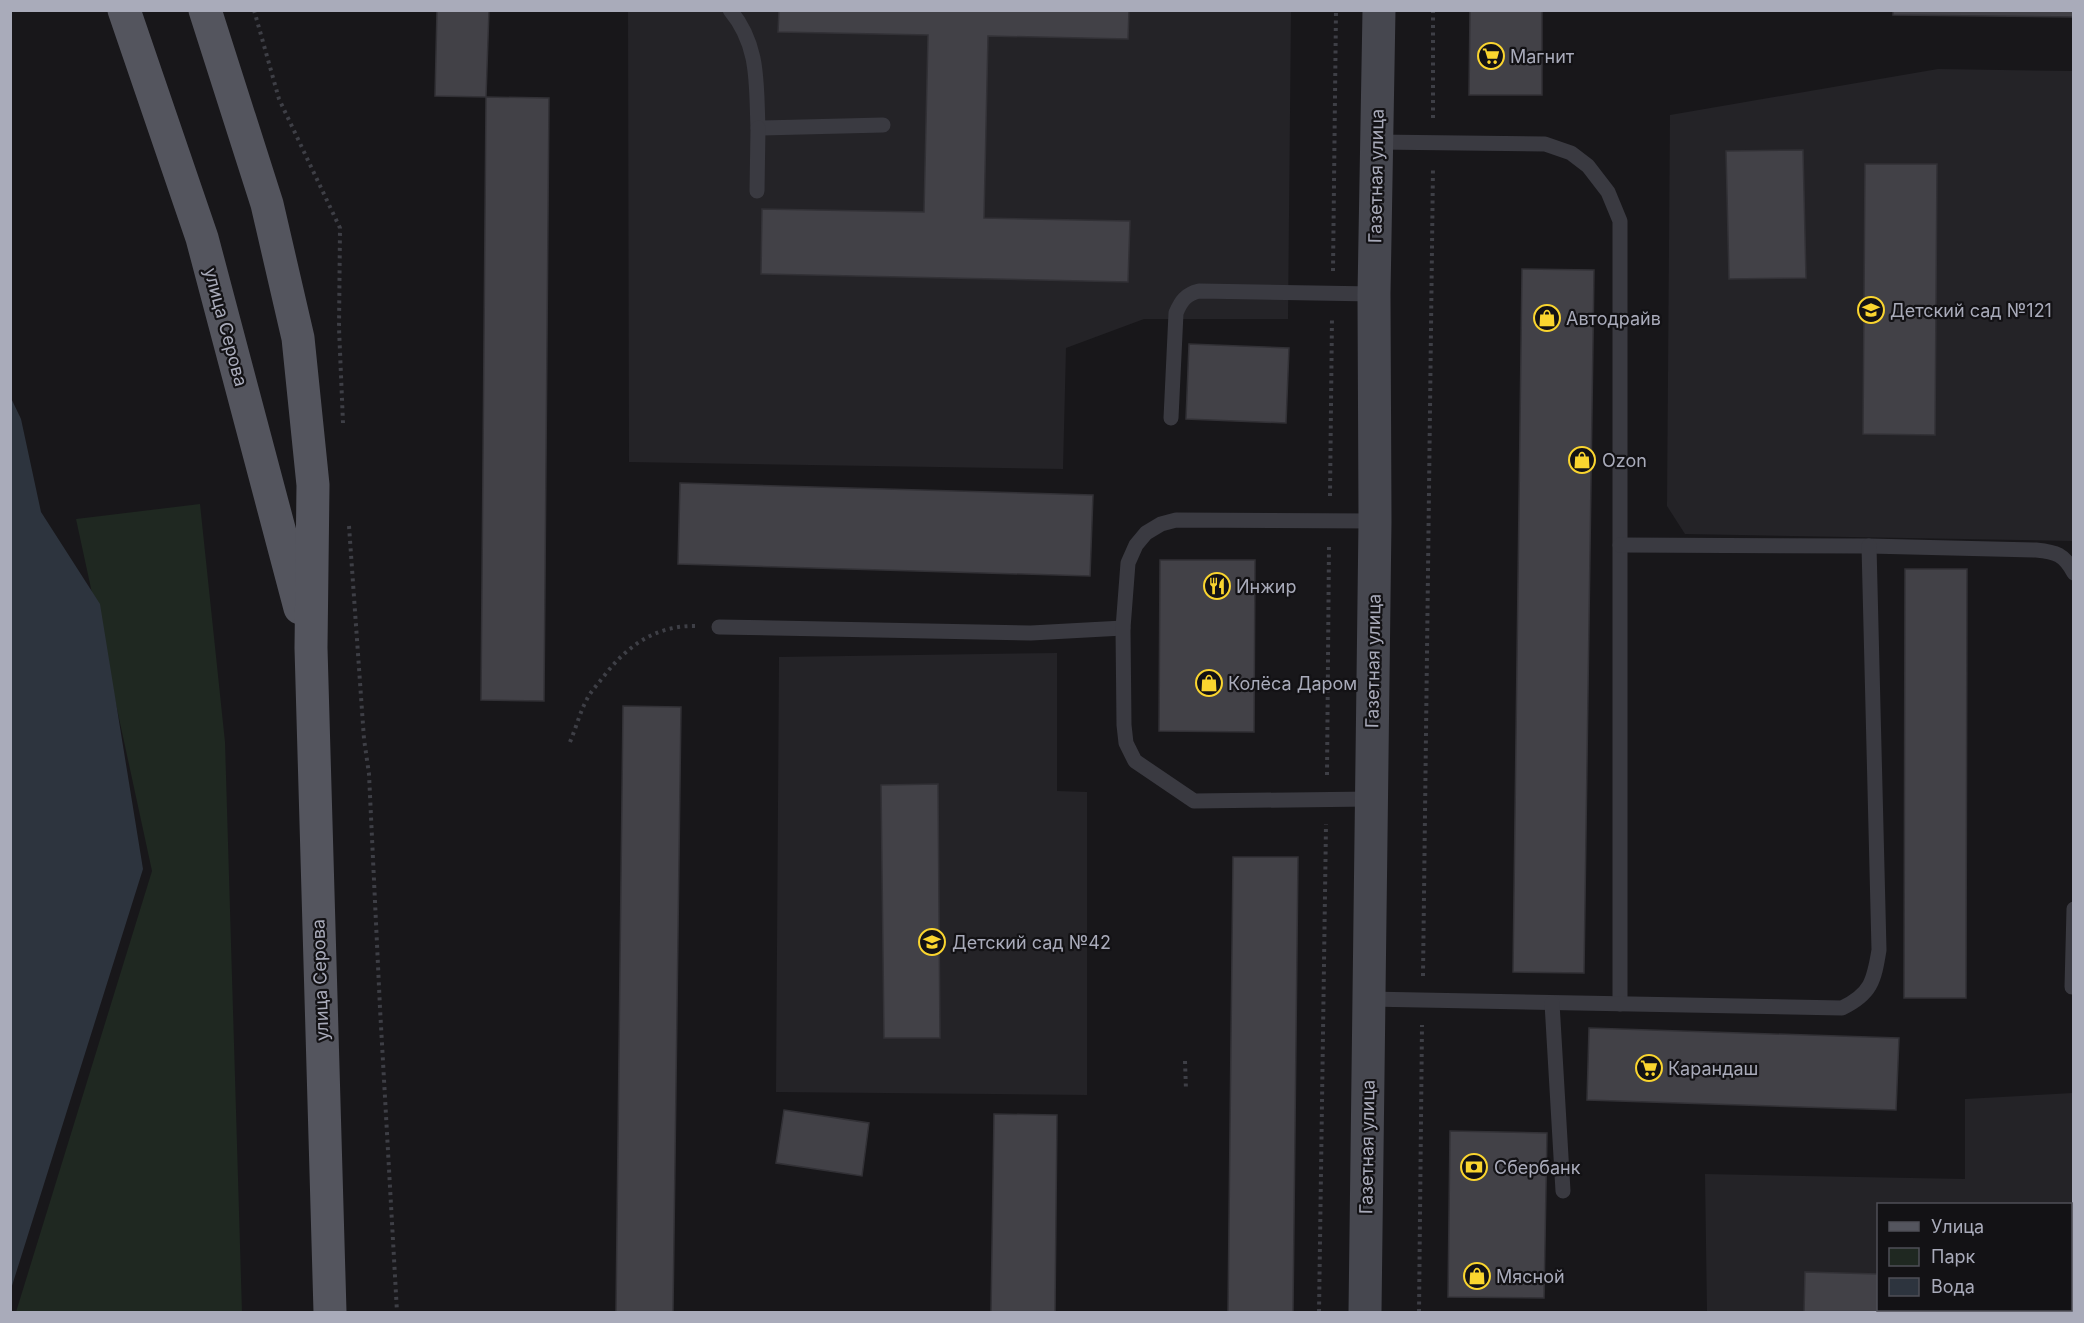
<svg xmlns="http://www.w3.org/2000/svg" width="2084" height="1323" font-family="Inter,sans-serif">
<style>
.built{fill:#242327;fill-rule:evenodd}
.green{fill:#1f2821}
.water{fill:#2d343e}
.building{fill:#424147;stroke:#323136;stroke-width:1.5}
.lines{fill:none;stroke-linecap:round;stroke-linejoin:round}
.path{stroke:#3e3f46;stroke-width:4;stroke-dasharray:3 4.5;stroke-linecap:butt}
.service{stroke:#3a3a41;stroke-width:15}
.secondary{stroke:#46474f;stroke-width:33}
.primary{stroke:#54555e;stroke-width:33}
.labels{text-anchor:middle;dominant-baseline:central;stroke-width:4.5;stroke-linejoin:round;paint-order:stroke}
.poi-label{font-size:18px;fill:#a9abba;stroke:#131215;text-anchor:start}
.street-label{font-size:18px;fill:#a9abba;stroke:#131215}
</style>
<rect width="100%" height="100%" fill="#18171a"/>
<g class="built">
<polygon points="628,11 1291,11 1288,319 1144,319 1066,348 1063,469 629,462"/>
<polygon points="1938,69 2073,71 2073,541 1685,534 1667,506 1670,115"/>
<polygon points="1057,653 1057,791 1087,792 1087,1095 776,1092 779,657"/>
<path d="M2073,1093V1312H1707L1705,1174L1965,1179V1099ZM1878,1204H2070V1310H1878Z"/>
</g>
<polygon class="green" points="200,504 225,742 242,1312 16,1312 152,871 76,519"/>
<polygon class="water" points="11,398 21,419 41,512 100,604 143,869 11,1289"/>
<g class="building">
<polygon points="437,10 489,10 486,97 435,96"/>
<polygon points="779,10 1129,10 1128,39 988,36 984,218 1130,221 1128,282 761,274 762,209 924,212 928,35 778,32"/>
<polygon points="1470,10 1542,10 1542,95 1469,95"/>
<polygon points="1893,10 2074,10 2074,17 1893,15"/>
<polygon points="486,97 549,98 544,701 481,700"/>
<polygon points="1803,150 1806,278 1729,279 1726,151"/>
<polygon points="1865,164 1937,164 1935,435 1863,434"/>
<polygon points="1522,269 1594,270 1584,973 1513,972"/>
<polygon points="1189,344 1289,348 1286,423 1186,419"/>
<polygon points="680,483 1093,495 1090,576 678,564"/>
<polygon points="1160,560 1255,560 1254,732 1159,731"/>
<polygon points="1905,569 1967,569 1966,998 1904,998"/>
<polygon points="623,706 681,707 673,1312 616,1312"/>
<polygon points="938,784 940,1038 884,1038 881,785"/>
<polygon points="1233,857 1298,857 1293,1312 1228,1312"/>
<polygon points="1589,1028 1899,1038 1896,1110 1587,1100"/>
<polygon points="784,1110 869,1123 862,1176 776,1163"/>
<polygon points="994,1114 1057,1115 1055,1312 991,1312"/>
<polygon points="1450,1131 1547,1133 1544,1298 1448,1297"/>
<polygon points="1805,1272 1878,1274 1878,1310 1993,1310 1993,1312 1804,1312"/>
</g>
<g class="lines">
<g class="path">
<polyline points="254,10 279,99 340,228 339,328 343,423"/>
<polyline points="1433,118 1433,10"/>
<polyline points="1333,271 1336,10"/>
<polyline points="1330,496 1332,317"/>
<polyline points="349,526 364,739 369,774 380,1008 397,1312"/>
<path d="M570,742C576,728 580,712 587,699C591,691 598,684 604,676C628,645 656,625 697,626"/>
<polyline points="1327,775 1329,545"/>
<polyline points="1423,976 1433,167"/>
<polyline points="1185,1061 1186,1090"/>
<polyline points="1319,1312 1326,824"/>
<polyline points="1419,1312 1422,1025"/>
</g>
<g class="service">
<path d="M730,10C760,46 756,85 758,128L883,125"/>
<polyline points="1376,142 1545,144 1571,153 1588,166 1608,192 1620,221 1620,1004"/>
<polyline points="757,191 758,128"/>
<path d="M1171,418L1176,313C1181,301 1186,294 1199,291L1374,294"/>
<path d="M1620,545L1869,546L2036,550C2056,552 2064,554 2074,573"/>
<polyline points="719,627 1031,633 1123,628"/>
<polyline points="1371,799 1194,801 1135,761 1126,743 1124,725 1123,628 1128,563 1136,545 1146,533 1161,524 1176,520 1375,521"/>
<polyline points="2072,987 2074,909"/>
<path d="M1368,999L1842,1008C1871,994 1874,981 1879,950L1869,546"/>
<polyline points="1552,1003 1563,1191"/>
<polyline points="2022,1310 2022,1312"/>
</g>
<polyline class="secondary" points="1365,1312 1375,521 1374,294 1379,10"/>
<g class="primary">
<polyline points="124,10 202,238 300,608"/>
<polyline points="205,10 267,204 298,338 313,485 311,648 330,1312"/>
</g>
</g>
<defs>
<symbol id="supermarket-ring" viewBox="-11 -11 22 22"><circle r="9.5" fill="#131215" stroke="#fad52f" stroke-width="1.5"/><path d="M-6-5.5h2.5l.6 2H6L4.5 2H-2.5L-4.4-4H-6ZM-1.5 3.2a1.3 1.3 0 1 0 .1 0ZM3 3.2a1.3 1.3 0 1 0 .1 0Z" fill="#fad52f"/></symbol>
<symbol id="school-ring" viewBox="-11 -11 22 22"><circle r="9.5" fill="#131215" stroke="#fad52f" stroke-width="1.5"/><path d="M0-5L7-2L0 1L-7-2ZM-4 1L0 2.5L4 1V4Q0 6-4 4Z" fill="#fad52f"/></symbol>
<symbol id="shop-ring" viewBox="-11 -11 22 22"><circle r="9.5" fill="#131215" stroke="#fad52f" stroke-width="1.5"/><path d="M-5-2.5h2.3a2.7 3.5 0 0 1 5.4 0H5L5.5 6h-11ZM-1.5-2.5h3a1.5 2.3 0 0 0-3 0Z" fill="#fad52f"/></symbol>
<symbol id="restaurant-ring" viewBox="-11 -11 22 22"><circle r="9.5" fill="#131215" stroke="#fad52f" stroke-width="1.5"/><path d="M-5-6h1v4h1v-4h1v4h1v-4h1v5L-1.5 .5V6h-2V.5L-5-1ZM5-6V6H3V1.5H1.5Q1.5-4 5-6Z" fill="#fad52f"/></symbol>
<symbol id="bank-ring" viewBox="-11 -11 22 22"><circle r="9.5" fill="#131215" stroke="#fad52f" stroke-width="1.5"/><path d="M-6-4H6V4H-6ZM0-2.3a2.3 2.3 0 1 0 0 4.6a2.3 2.3 0 1 0 0-4.6Z" fill="#fad52f"/></symbol>
</defs>
<g fill-rule="evenodd">
<use href="#supermarket-ring" x="1476" y="41" width="30" height="30"/>
<use href="#school-ring" x="1856" y="295" width="30" height="30"/>
<use href="#shop-ring" x="1532" y="303" width="30" height="30"/>
<use href="#shop-ring" x="1567" y="445" width="30" height="30"/>
<use href="#restaurant-ring" x="1202" y="571" width="30" height="30"/>
<use href="#shop-ring" x="1194" y="668" width="30" height="30"/>
<use href="#school-ring" x="917" y="927" width="30" height="30"/>
<use href="#supermarket-ring" x="1634" y="1053" width="30" height="30"/>
<use href="#bank-ring" x="1459" y="1152" width="30" height="30"/>
<use href="#shop-ring" x="1462" y="1261" width="30" height="30"/>
</g>
<g class="labels">
<g class="poi-label">
<text x="1510" y="56">Магнит</text>
<text x="1890" y="310">Детский сад №121</text>
<text x="1566" y="318">Автодрайв</text>
<text x="1602" y="460">Ozon</text>
<text x="1236" y="586">Инжир</text>
<text x="1228" y="683">Колёса Даром</text>
<text x="952" y="942">Детский сад №42</text>
<text x="1668" y="1068">Карандаш</text>
<text x="1494" y="1167">Сбербанк</text>
<text x="1496" y="1276">Мясной</text>
</g>
<g class="street-label">
<text transform="translate(1376 176) rotate(-89)">Газетная улица</text>
<text transform="translate(226 327) rotate(75)">улица Серова</text>
<text transform="translate(1373 661) rotate(-89)">Газетная улица</text>
<text transform="translate(320 980) rotate(-92)">улица Серова</text>
<text transform="translate(1367 1147) rotate(-89)">Газетная улица</text>
</g>
</g>
<rect width="2084" height="1323" fill="none" stroke="#a9abba" stroke-width="24"/>
<rect x="1877" y="1203" width="195" height="108" fill="#131215" stroke="#4f4f57" stroke-width="1.5"/>
<rect x="1889" y="1222" width="30" height="9" fill="#54555e" stroke="#4f4f57" stroke-width="1.5"/>
<text x="1931" y="1233" font-size="18" fill="#a9abba">Улица</text>
<rect x="1889" y="1248" width="30" height="18" fill="#1f2821" stroke="#4f4f57" stroke-width="1.5"/>
<text x="1931" y="1263" font-size="18" fill="#a9abba">Парк</text>
<rect x="1889" y="1278" width="30" height="18" fill="#2d343e" stroke="#4f4f57" stroke-width="1.5"/>
<text x="1931" y="1293" font-size="18" fill="#a9abba">Вода</text>
</svg>
